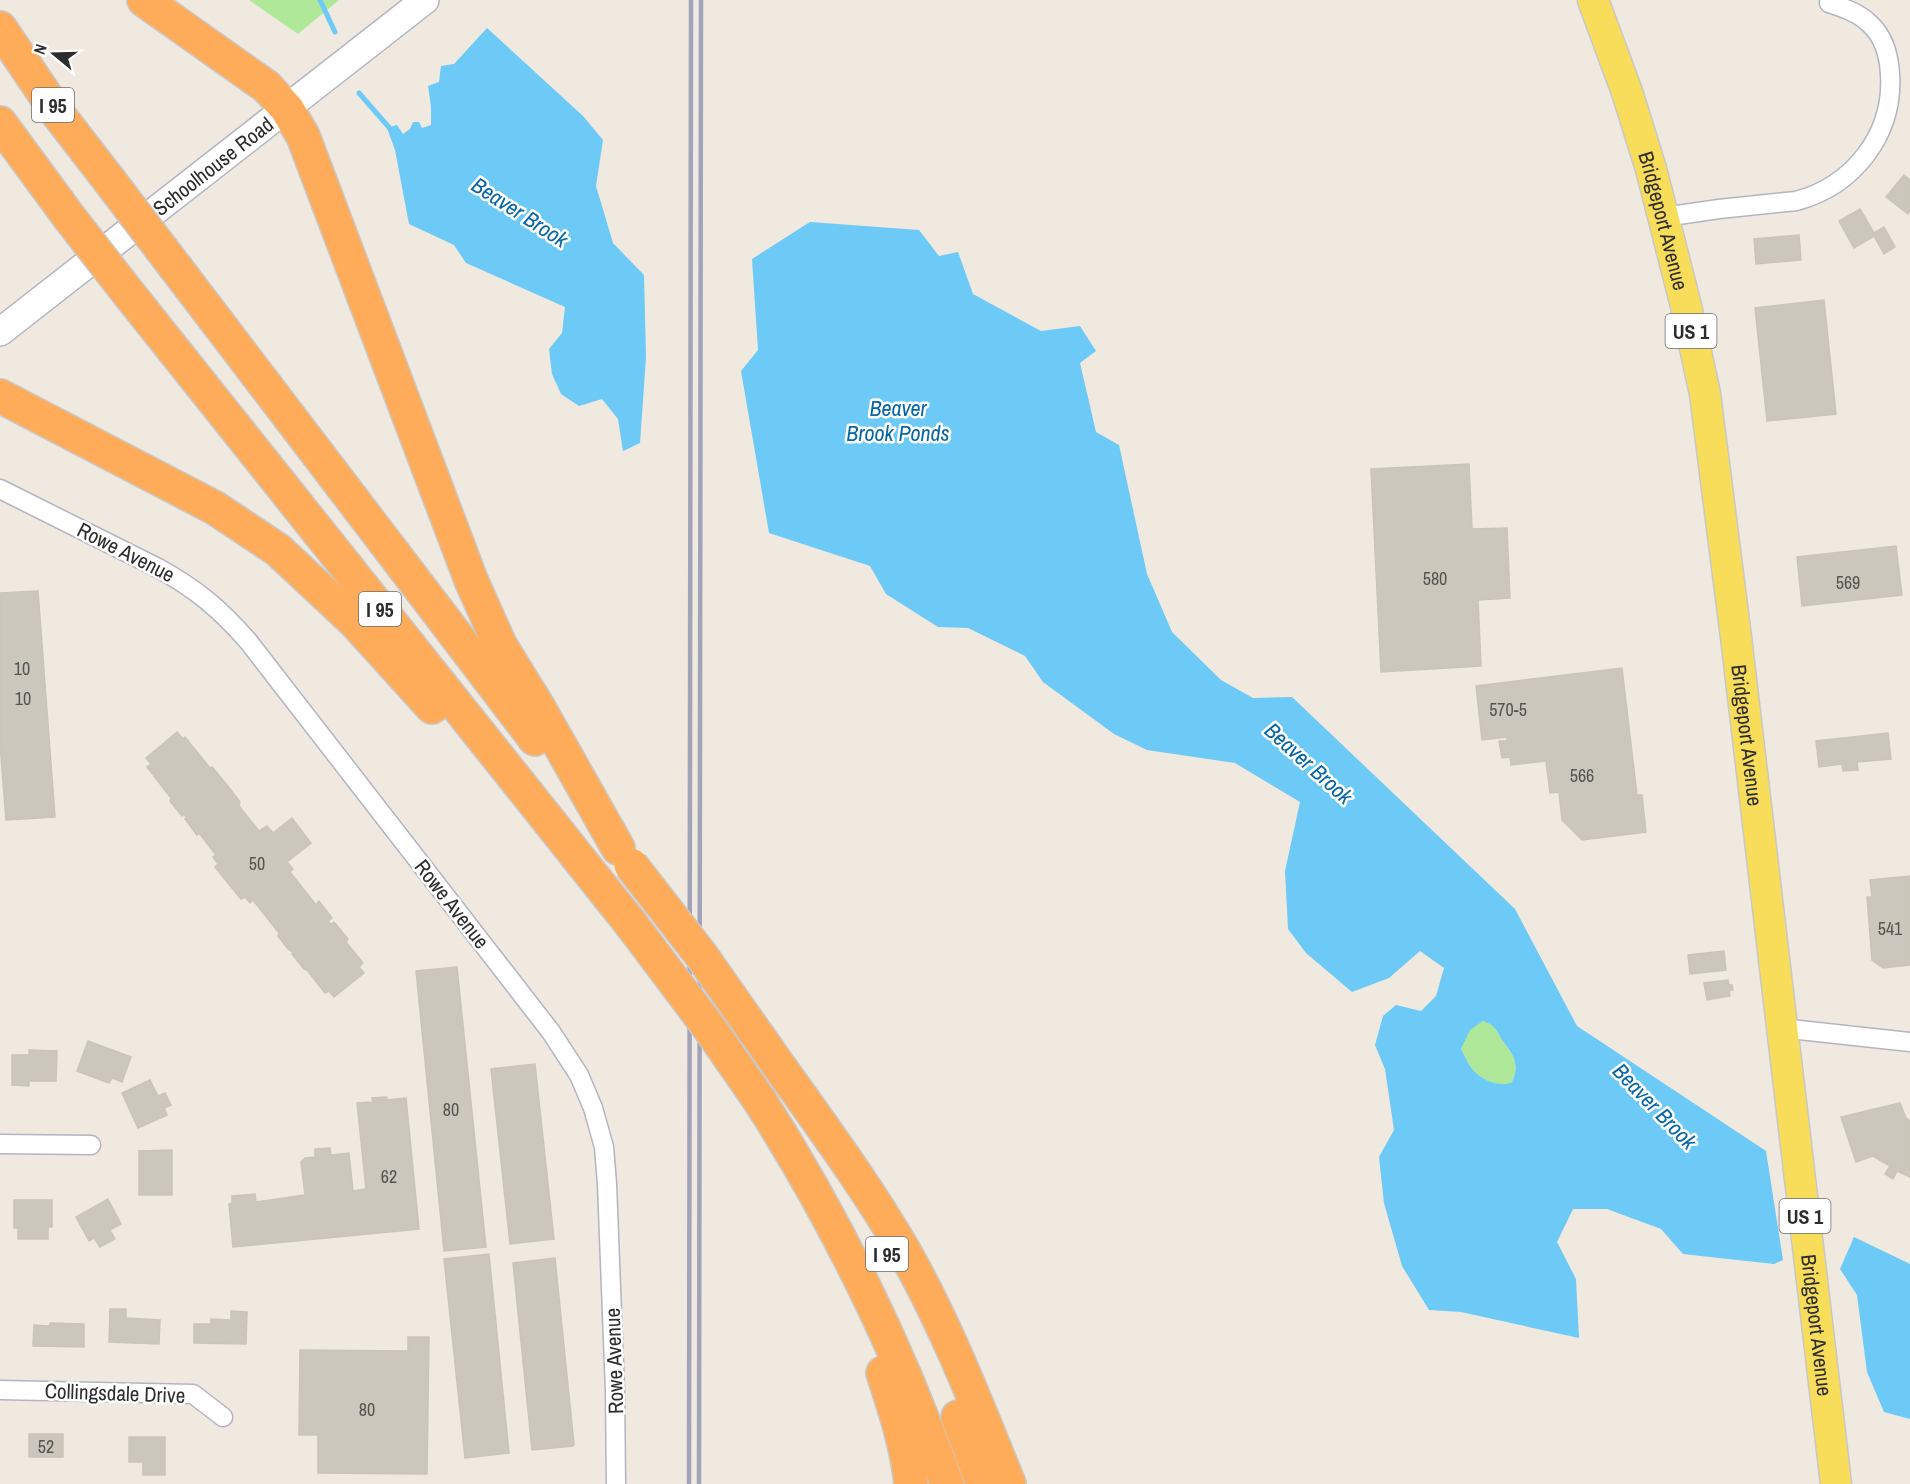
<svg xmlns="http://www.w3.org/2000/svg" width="1910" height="1484" font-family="'Archivo Narrow',sans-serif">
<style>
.green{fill:#afe899}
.water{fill:#6dc9f5;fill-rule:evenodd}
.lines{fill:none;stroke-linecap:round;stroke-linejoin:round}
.stream{stroke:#6dc9f5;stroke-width:5}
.building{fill:#cbc7bd;stroke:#cbc5b8;stroke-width:1.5}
.street-casing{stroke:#b3b4c1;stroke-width:21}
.secondary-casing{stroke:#b3b4c1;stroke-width:30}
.primary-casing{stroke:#c8c8c8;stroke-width:33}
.highway-casing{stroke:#c8c8c8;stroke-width:36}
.street{stroke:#fff;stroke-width:18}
.secondary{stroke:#fff;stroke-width:27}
.primary{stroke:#f8dd5a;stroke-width:30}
.highway{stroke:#ffac5a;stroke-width:33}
.rail{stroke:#a1a3b8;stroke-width:4.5}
.highway-bridge-casing{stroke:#c8c8c8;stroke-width:36;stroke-linecap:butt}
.highway-bridge{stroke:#ffac5a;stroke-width:33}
.labels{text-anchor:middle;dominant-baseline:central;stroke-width:5;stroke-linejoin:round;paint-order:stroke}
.number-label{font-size:18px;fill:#545451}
.shield{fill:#fff;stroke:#6c6c6c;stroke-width:1.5}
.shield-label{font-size:20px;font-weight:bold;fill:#2d2d2d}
.street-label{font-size:21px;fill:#2d2d2d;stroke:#fff}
.water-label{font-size:22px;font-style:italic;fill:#0666a7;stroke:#fff}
</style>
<rect width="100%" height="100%" fill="#efe9df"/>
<g class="green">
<polygon points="249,0 339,0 298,34"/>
<path d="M1483,1021C1498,1026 1495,1030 1503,1041C1514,1057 1520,1064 1512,1082C1500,1088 1482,1080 1473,1070C1468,1064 1465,1056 1461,1049L1470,1029Z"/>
</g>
<g class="water">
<polygon points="487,28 583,116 603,140 596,186 613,243 644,275 646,357 640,443 623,451 618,419 602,399 579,406 561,394 552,374 549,349 562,333 565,307 466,263 454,245 409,224 395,150 387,128 397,125 403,134 410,129 413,122 419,122 422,128 431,125 431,106 428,86 439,82 441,66 454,64"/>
<path d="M810,222L919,230L939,256L958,252L973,294L1041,331L1080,326L1096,351L1080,363L1096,432L1119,445L1147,574L1172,632L1221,680L1253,698L1292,697L1515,909L1577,1026L1766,1151L1783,1260L1774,1264L1683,1254L1661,1229L1607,1209H1573L1557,1242L1576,1279L1579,1338L1461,1312L1429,1310L1402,1266L1384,1203L1379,1157L1394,1130L1385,1069L1375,1045L1383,1016L1396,1005L1421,1011L1436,996L1444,968L1420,951L1389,978L1352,992L1306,953L1288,929L1285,871L1300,802L1235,763L1147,750L1114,734L1043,682L1025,656L968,628L938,627L886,594L870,566L769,533L741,371L758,350L752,259ZM1483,1021C1497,1026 1496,1031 1503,1041C1514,1056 1520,1064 1512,1082C1500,1088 1482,1080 1473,1070C1468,1064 1465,1056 1461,1049L1470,1030Z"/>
<polygon points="1854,1237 1910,1264 1910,1419 1884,1412 1867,1372 1857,1295 1840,1269"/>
</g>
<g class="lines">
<g class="stream">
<polyline points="320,0 335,32"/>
<polyline points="359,93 393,132"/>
</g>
</g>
<g class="building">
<polygon points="1904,175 1910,180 1910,211 1908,214 1886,197"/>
<polygon points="1860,209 1874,233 1884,227 1895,247 1884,254 1874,236 1854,248 1839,221"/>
<polygon points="1799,235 1801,260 1756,264 1754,239"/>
<polygon points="1824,300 1836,414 1767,421 1755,308"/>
<polygon points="1469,464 1472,529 1507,528 1510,598 1478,600 1481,666 1381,672 1371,469"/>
<polygon points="1896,546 1902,595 1802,606 1797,557"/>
<polygon points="38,591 55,817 6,820 0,744 0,593"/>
<polygon points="1622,668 1637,795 1642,795 1646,832 1582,840 1562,820 1559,792 1550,793 1546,761 1511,765 1510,757 1502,758 1499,741 1507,741 1507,737 1482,740 1476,686"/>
<polygon points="177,732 183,739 185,737 210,768 212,767 227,785 240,802 239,806 259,831 267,826 273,833 292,818 311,843 287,862 293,869 290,872 316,905 319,901 332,918 328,921 331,924 334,922 348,939 346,942 363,963 359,967 364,973 334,997 329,991 325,993 307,970 304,969 292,954 294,953 288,949 278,936 279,933 253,900 250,903 245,897 241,899 215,867 218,864 213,857 216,855 199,833 197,835 185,819 187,818 184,814 182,816 170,801 171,798 147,767 151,764 146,758"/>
<polygon points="1888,733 1891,759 1857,762 1858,770 1843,771 1842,764 1819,767 1816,741"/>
<polygon points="1910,876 1910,965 1883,968 1872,960 1867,897 1872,897 1870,880"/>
<polygon points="1724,951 1726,970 1690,974 1688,955"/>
<polygon points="457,967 486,1247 444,1251 416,971"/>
<polygon points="1728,980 1729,985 1732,985 1733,990 1729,991 1730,996 1707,1000 1704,983"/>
<polygon points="88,1041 131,1057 122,1082 112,1078 109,1083 77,1071"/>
<polygon points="29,1050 57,1051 56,1081 29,1081 29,1086 12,1085 12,1055 29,1055"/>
<polygon points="535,1064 554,1239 510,1244 491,1069"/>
<polygon points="150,1080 158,1096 165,1093 171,1105 164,1108 167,1115 138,1128 122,1093"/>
<polygon points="387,1097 387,1100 406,1098 419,1229 233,1247 229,1204 232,1203 232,1196 255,1194 256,1202 305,1195 301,1162 305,1158 315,1157 315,1149 330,1148 331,1155 349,1153 353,1191 366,1189 357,1103 373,1102 372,1098"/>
<polygon points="1900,1103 1906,1118 1910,1121 1910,1177 1897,1171 1893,1179 1885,1174 1890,1166 1873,1156 1856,1162 1841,1117"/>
<polygon points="172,1150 172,1195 139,1195 139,1151"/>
<polygon points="108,1199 121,1224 110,1230 115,1239 100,1247 94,1238 89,1241 76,1217"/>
<polygon points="14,1200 52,1200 52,1227 48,1227 48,1239 18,1239 18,1228 14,1228"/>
<polygon points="489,1254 509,1453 465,1458 444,1259"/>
<polygon points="555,1258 574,1444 573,1446 532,1450 513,1263"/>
<polygon points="110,1309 126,1309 126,1318 160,1320 159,1344 109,1342"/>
<polygon points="231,1311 247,1312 246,1344 194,1343 194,1324 211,1324 211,1319 231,1320"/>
<polygon points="50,1323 84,1324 84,1347 33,1346 34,1325 50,1326"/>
<polygon points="408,1337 429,1337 427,1474 318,1473 318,1435 299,1435 300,1350 408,1351"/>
<rect x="29" y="1434" width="34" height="23"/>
<polygon points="129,1437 165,1437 165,1475 143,1475 143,1462 129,1462"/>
</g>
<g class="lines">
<defs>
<g id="street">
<path d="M1664,217L1719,209L1796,201C1853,186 1894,135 1890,74C1889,56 1884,37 1870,24C1859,13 1844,8 1829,3"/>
<path d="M0,489L158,568C196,589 219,608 248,641L551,1032L579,1075L593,1108L604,1147L607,1184L615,1391L616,1484"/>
<polyline points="1781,1028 1910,1042"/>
<polyline points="0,1144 91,1145"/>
<polyline points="0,1390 193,1394 223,1417"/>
</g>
<g id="secondary">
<path id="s1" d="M0,332L425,0"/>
</g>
<g id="primary">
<path id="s2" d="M1593,0L1627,92L1651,169L1686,306L1705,394L1736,637L1836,1484"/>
</g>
<g id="highway">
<polyline points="144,0 267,87 287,109 303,136 471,580 500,645 540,710 618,848"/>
<polyline points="0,28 58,114 109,180"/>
<polyline points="0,123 69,217"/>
<polyline points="176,268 535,739"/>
<polyline points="129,294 631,924"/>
<polyline points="0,396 215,508 278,550 354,621 432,707"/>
<path d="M760,1039C809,1109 861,1177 904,1251C946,1325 977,1405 1009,1484"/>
<path d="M760,1101C837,1222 899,1349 947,1484"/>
<path d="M883,1373C895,1409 907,1446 911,1484"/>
<polyline points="958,1417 983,1484"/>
</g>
</defs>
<use href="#street" class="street-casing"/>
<use href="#secondary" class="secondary-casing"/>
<use href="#primary" class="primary-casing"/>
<use href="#highway" class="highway-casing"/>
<use href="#street" class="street"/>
<use href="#secondary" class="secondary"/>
<use href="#primary" class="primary"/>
<use href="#highway" class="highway"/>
<g class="rail">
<polyline points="689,1484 691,0"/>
<polyline points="699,1484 701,0"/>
</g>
<defs>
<g id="highway-bridge">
<polyline points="109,180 176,268"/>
<polyline points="69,217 129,294"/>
<polyline points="631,865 701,955 760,1039"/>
<polyline points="631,924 710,1029 760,1101"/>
</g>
</defs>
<use href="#highway-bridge" class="highway-bridge-casing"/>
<use href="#highway-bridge" class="highway-bridge"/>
</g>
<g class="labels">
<g class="number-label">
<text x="1435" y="578">580</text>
<text x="1848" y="582">569</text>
<text x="22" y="668">10</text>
<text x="23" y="698">10</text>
<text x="1508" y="709">570-5</text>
<text x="1582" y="775">566</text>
<text x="257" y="863">50</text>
<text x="1890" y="928">541</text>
<text x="451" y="1109">80</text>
<text x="389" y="1176">62</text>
<text x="367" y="1409">80</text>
<text x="46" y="1446">52</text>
</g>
<g class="shield">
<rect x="32" y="88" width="42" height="34" rx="4.5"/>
<rect x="1665.5" y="314" width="51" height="34" rx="4.5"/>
<rect x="359" y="592" width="42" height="34" rx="4.5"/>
<rect x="1779.5" y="1199" width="51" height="34" rx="4.5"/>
<rect x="866" y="1237" width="42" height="34" rx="4.5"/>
</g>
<g class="shield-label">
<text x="53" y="105">I 95</text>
<text x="1691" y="331">US 1</text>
<text x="380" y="609">I 95</text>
<text x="1805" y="1216">US 1</text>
<text x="887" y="1254">I 95</text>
</g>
<g class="street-label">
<text stroke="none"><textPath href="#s1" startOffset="270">Schoolhouse Road</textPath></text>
<text stroke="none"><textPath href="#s2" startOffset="232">Bridgeport Avenue</textPath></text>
<text transform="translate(126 552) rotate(27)">Rowe Avenue</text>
<text stroke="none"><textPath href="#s2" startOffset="754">Bridgeport Avenue</textPath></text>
<text transform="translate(452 904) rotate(52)">Rowe Avenue</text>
<text stroke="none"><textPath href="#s2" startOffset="1348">Bridgeport Avenue</textPath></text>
<text transform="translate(614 1361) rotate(-92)">Rowe Avenue</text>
<text transform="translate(115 1393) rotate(2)">Collingsdale Drive</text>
</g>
<g class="water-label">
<text transform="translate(520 212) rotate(33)">Beaver Brook</text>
<text x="898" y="408">Beaver<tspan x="898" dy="25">Brook Ponds</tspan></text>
<text transform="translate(1309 763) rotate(42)">Beaver Brook</text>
<text transform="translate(1655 1106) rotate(46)">Beaver Brook</text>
</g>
</g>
<g transform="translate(54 54) rotate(289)" stroke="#ffffff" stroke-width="4.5" paint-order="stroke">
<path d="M0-4.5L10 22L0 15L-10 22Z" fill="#2d2d2d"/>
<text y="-9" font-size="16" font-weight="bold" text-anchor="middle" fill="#2d2d2d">N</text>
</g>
</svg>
